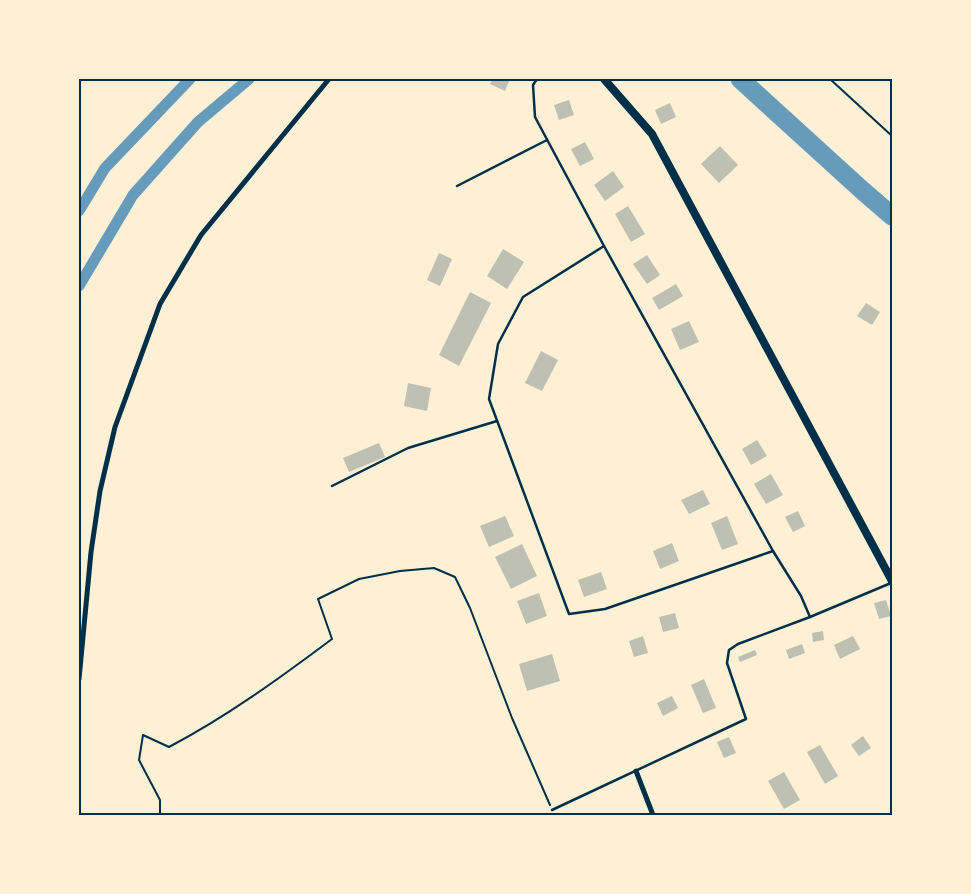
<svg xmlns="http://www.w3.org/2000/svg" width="971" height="894" font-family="Manrope,sans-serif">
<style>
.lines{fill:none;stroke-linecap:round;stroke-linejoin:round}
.canal{stroke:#669bbc;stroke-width:11}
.river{stroke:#669bbc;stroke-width:19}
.building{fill:#bec0b2}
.path{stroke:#003049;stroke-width:2}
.service{stroke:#003049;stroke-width:2.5}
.minor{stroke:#003049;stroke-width:5}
.secondary{stroke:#003049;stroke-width:8}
.neatline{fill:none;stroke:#003049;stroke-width:2}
</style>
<rect width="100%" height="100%" fill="#fdf0d5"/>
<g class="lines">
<g class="canal">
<polyline points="79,211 105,168 190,79"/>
<polyline points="79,286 133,195 198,122 249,79"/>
</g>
<polyline class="river" points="740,79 863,191 892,216"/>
</g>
<g class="building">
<polygon points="492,79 510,79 505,91 490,84"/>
<polygon points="569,100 574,115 559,120 554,105"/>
<polygon points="670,103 676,117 661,124 655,110"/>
<polygon points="585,142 594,159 580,166 571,149"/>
<polygon points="720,146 738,165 719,183 701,164"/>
<polygon points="613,171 624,187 605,201 594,185"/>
<polygon points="628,206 645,234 631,242 615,214"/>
<polygon points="503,249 524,262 507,289 487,276"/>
<polygon points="439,253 452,259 440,286 427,280"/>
<polygon points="647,255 660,275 647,284 633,264"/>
<polygon points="676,284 683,296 659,310 652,298"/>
<polygon points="470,292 491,303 459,366 439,355"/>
<polygon points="866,303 880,312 872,325 857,316"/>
<polygon points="689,321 699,342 680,350 671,329"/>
<polygon points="541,351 558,360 542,391 525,383"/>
<polygon points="408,383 431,388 427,411 404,406"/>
<polygon points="757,440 767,456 751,465 742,449"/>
<polygon points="379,443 385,457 349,472 343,458"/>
<polygon points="771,474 783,495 766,504 754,484"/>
<polygon points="703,490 710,504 689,514 681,500"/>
<polygon points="798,511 805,526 793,532 785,517"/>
<polygon points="505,516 514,536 489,547 480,526"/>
<polygon points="727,516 738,544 722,550 711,523"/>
<polygon points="672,543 679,561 660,569 653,551"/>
<polygon points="522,544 537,576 511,589 495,557"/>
<polygon points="601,572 607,589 584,597 578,580"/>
<polygon points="539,593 547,616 526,624 517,601"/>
<polygon points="886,600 891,616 879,619 874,603"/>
<polygon points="675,613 679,628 663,632 659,617"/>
<polygon points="823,631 824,640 813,642 812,633"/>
<polygon points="643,636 648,653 634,657 629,641"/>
<polygon points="853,636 860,649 840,659 834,645"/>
<polygon points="802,644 805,653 789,659 786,650"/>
<polygon points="755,650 757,655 740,662 738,657"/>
<polygon points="552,654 560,681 527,691 519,664"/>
<polygon points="704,679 716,708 703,713 691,685"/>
<polygon points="672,696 678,708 663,716 657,703"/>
<polygon points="863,736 871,748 859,756 851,745"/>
<polygon points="729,737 736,753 724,758 717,742"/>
<polygon points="820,745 838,776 825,784 807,752"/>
<polygon points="784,772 800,800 784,809 768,781"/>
</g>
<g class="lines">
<g class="path">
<polyline points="830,79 892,136"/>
<path d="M160,815V800L139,760L143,735L169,747C226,717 280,678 332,639L318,599L359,579L400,571L434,568L455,577L470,608L512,718L550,805"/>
</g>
<g class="service">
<polyline points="537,79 533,85 535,117 604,246 773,551 801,596 810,617"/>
<polyline points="457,186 547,140"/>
<polyline points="604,246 523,297 498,344 489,399 569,614 605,609 773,551"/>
<polyline points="332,486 408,448 497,421"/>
<polyline points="552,810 746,719 727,663 729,650 738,644 810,617 891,583"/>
</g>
<g class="minor">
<polyline points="79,679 91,552 100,491 115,427 160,304 201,235 329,79"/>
<polyline points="636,771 653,815"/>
</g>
<polyline class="secondary" points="604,79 652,134 892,581"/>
</g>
<rect width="971" height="894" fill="none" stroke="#fdf0d5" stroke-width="160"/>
<rect x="80" y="80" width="811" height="734" class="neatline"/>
</svg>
